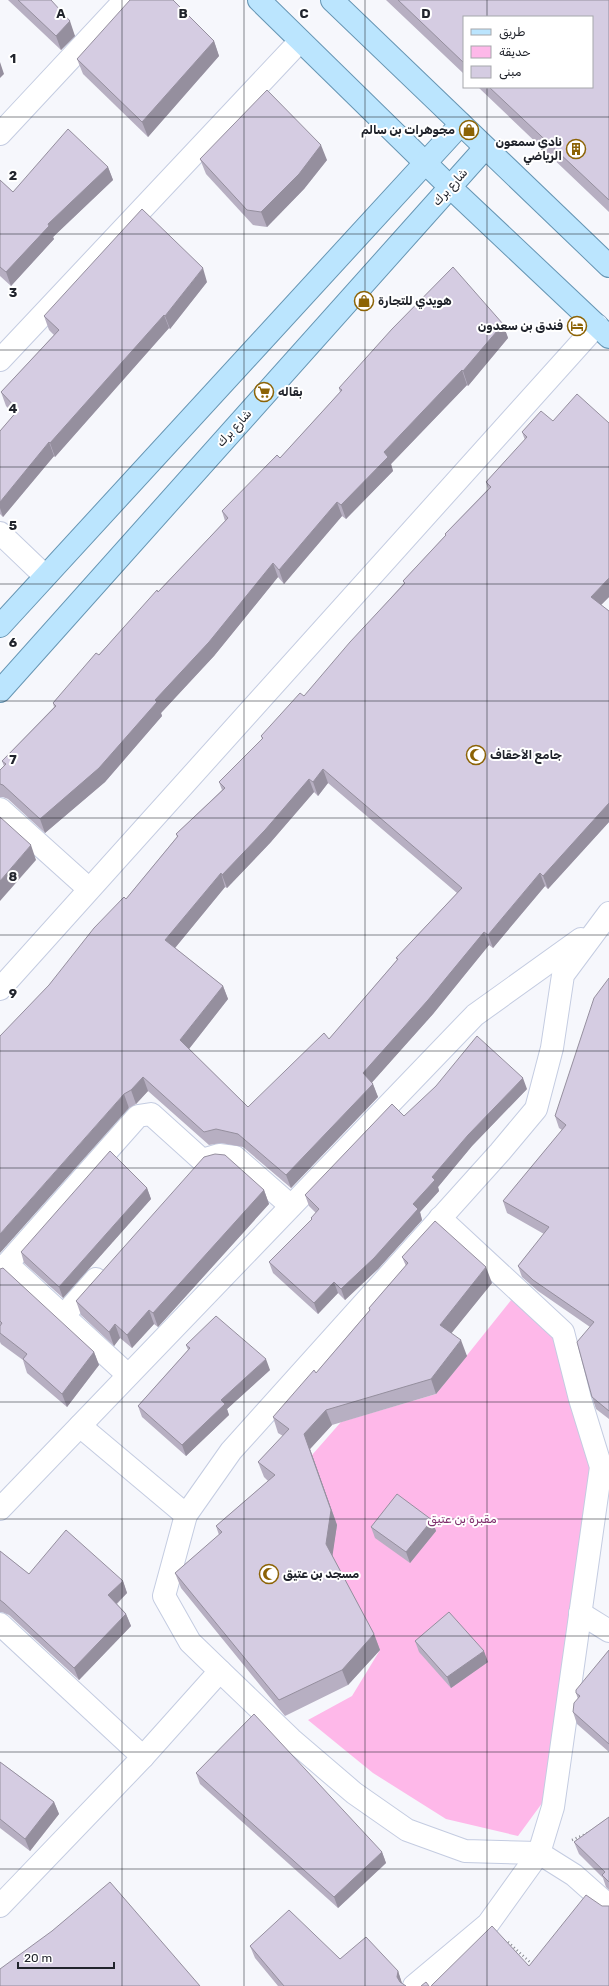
<svg xmlns="http://www.w3.org/2000/svg" width="609" height="1986" font-family="Rubik,'Noto Naskh Arabic',sans-serif">
<style>
.green{fill:#feb8e9}
.lines{fill:none;stroke-linecap:round;stroke-linejoin:round}
.minor-casing{stroke:#c4cce1;stroke-width:24}
.major-casing{stroke:#6796b4;stroke-width:24}
.path{stroke:#898b91;stroke-width:2.5;stroke-dasharray:1 3;stroke-linecap:butt}
.minor{stroke:#fff;stroke-width:22}
.major{stroke:#bbe5fe;stroke-width:22}
.wall{fill:#b7afc2;fill-rule:evenodd}
.shaded-wall{fill:#958f9e}
.building{fill:#d5cce2;stroke:#958f9e;fill-rule:evenodd}
.grid{fill:none;stroke:#21242c;stroke-width:1;stroke-opacity:0.55}
.labels{text-anchor:middle;dominant-baseline:central;stroke-width:4;stroke-linejoin:round;paint-order:stroke}
.poi-label{font-size:12px;font-weight:bold;fill:#21242c;stroke:#fff;text-anchor:start}
.street-label{font-size:12px;fill:#21242c;stroke:#fff}
.park-label{font-size:12px;fill:#7f2d6c;stroke:#fff}
.grid-label{font-size:13px;text-anchor:middle;font-weight:bold;fill:#21242c;stroke:#fff;stroke-width:4;stroke-linejoin:round;paint-order:stroke}
</style>
<rect width="100%" height="100%" fill="#f6f7fc"/>
<polygon class="green" points="516,1294 559,1336 593,1450 548,1795 518,1836 446,1819 373,1773 308,1720 352,1696 380,1650 332,1559 312,1455 341,1422 436,1394"/>
<g class="lines">
<defs>
<g id="minor">
<polyline points="0,134 125,0"/>
<polyline points="0,360 300,41"/>
<polyline points="0,533 45,576"/>
<polyline points="0,809 89,889"/>
<polyline points="609,913 563,975 552,1048 536,1109 500,1152 231,1451 186,1515 164,1596 190,1642 220,1671 291,1739 354,1793 407,1830 465,1851 539,1853 574,1875 609,1906"/>
<polyline points="0,989 597,325"/>
<polyline points="7,1264 138,1116 151,1114 202,1160 219,1155 235,1157 291,1206"/>
<polyline points="0,1272 7,1264 128,1375"/>
<polyline points="65,1314 96,1279"/>
<polyline points="80,1426 186,1515"/>
<polyline points="0,1509 475,1015 581,939"/>
<polyline points="580,1613 609,1631"/>
<polyline points="0,1624 143,1757"/>
<polyline points="0,1906 143,1757 220,1671"/>
<polyline points="414,1986 488,1924 539,1853 553,1807 601,1467 580,1399 563,1332 440,1218"/>
</g>
<g id="major">
<polyline points="259,0 450,187 609,337"/>
<polyline points="332,0 609,266"/>
<polyline points="0,626 461,124"/>
<polyline points="0,691 485,148"/>
</g>
</defs>
<use href="#minor" class="minor-casing"/>
<use href="#major" class="major-casing"/>
<g class="path">
<polyline points="572,1840 588,1833"/>
<polyline points="508,1942 532,1964"/>
</g>
<use href="#minor" class="minor"/>
<use href="#major" class="major"/>
</g>
<g class="wall">
<polygon points="8,0 51,0 75,36 61,50"/>
<polygon points="386,0 609,0 609,212 478,87 592,87 464,17 464,74"/>
<polygon points="214,41 219,56 148,137 83,74 77,59"/>
<polygon points="200,159 327,160 304,189 267,227 253,225 206,174"/>
<polygon points="108,167 113,180 53,237 54,239 11,286 0,276 0,180 13,192"/>
<polygon points="207,282 170,329 169,328 55,457 54,456 3,517 0,514 0,431 14,415 6,406 1,392 54,335 49,330 44,316"/>
<polygon points="503,324 508,338 468,386 467,385 391,464 393,471 346,519 342,516 284,584 278,577 214,656 161,713 162,716 105,782 45,833 8,799 3,797 0,797 0,770 4,766 2,761 54,707 53,703 225,521 222,511 280,458 340,392 339,388"/>
<path d="M553,421L609,423V597L601,605L609,611V822L548,889L545,886L493,948L489,945L433,1014L372,1082L378,1097L291,1188L243,1147L221,1143L209,1145L148,1091L136,1104L129,1108L49,985L126,899L177,837L176,834L222,790L219,782L262,739L261,736L304,696L404,583L403,581L445,536V534L488,489L486,482L525,440L522,432ZM328,783L457,893L396,958L397,960L329,1039L248,1107L189,1049L228,999L223,986L175,948L225,887L227,888L270,843L314,792L318,796Z"/>
<polygon points="609,978 609,1419 596,1409 592,1397 590,1327 538,1291 522,1277 518,1266 544,1234 507,1213 503,1201 562,1130 559,1128 555,1116"/>
<polygon points="527,1089 472,1146 438,1187 439,1191 420,1212 422,1220 378,1269 345,1300 338,1293 318,1314 273,1273 269,1262 312,1220 311,1218 316,1213 309,1206 305,1195 404,1116"/>
<polygon points="147,1188 151,1199 63,1298 24,1263 21,1252"/>
<polygon points="264,1190 269,1204 158,1327 154,1324 132,1348 120,1338 114,1346 81,1315 76,1301"/>
<polygon points="402,1257 492,1283 451,1333 467,1356 436,1394 332,1425 310,1449 337,1525 332,1555 374,1634 380,1650 348,1685 285,1716 181,1588 175,1573 219,1535 216,1526 268,1481 264,1477 258,1462 283,1436 278,1433 273,1417 316,1373 369,1311 369,1308 406,1266"/>
<polygon points="0,1269 94,1352 99,1365 67,1407 27,1373 23,1360 1,1344 0,1342"/>
<polygon points="186,1345 270,1370 227,1409 229,1415 186,1456 142,1417 138,1406 188,1350"/>
<polygon points="432,1520 436,1531 410,1563 375,1538 371,1527"/>
<polygon points="0,1551 29,1574 123,1581 127,1593 117,1604 126,1614 131,1626 79,1680 9,1615 2,1612 0,1612"/>
<polygon points="415,1641 488,1662 451,1688 419,1652"/>
<polygon points="609,1650 609,1752 577,1724 573,1712 578,1699 576,1693"/>
<polygon points="0,1762 54,1802 59,1814 30,1851 0,1828"/>
<polygon points="196,1773 382,1852 386,1863 338,1908 200,1784"/>
<polygon points="609,1817 609,1890 606,1887 603,1878 579,1854 574,1842"/>
<polygon points="250,1946 340,1959 398,1971 402,1984 406,1986 278,1986 255,1958"/>
</g>
<g class="shaded-wall">
<polygon points="70,21 75,36 61,50 56,36"/>
<polygon points="214,41 219,56 148,137 142,122"/>
<polygon points="0,62 4,74 0,78"/>
<polygon points="321,145 327,160 304,189 267,227 261,212"/>
<polygon points="108,167 113,180 53,237 54,239 11,286 6,272 48,224"/>
<polygon points="203,268 207,282 170,329 165,316"/>
<polygon points="164,315 169,328 55,457 50,443"/>
<polygon points="503,324 508,338 468,386 463,371"/>
<polygon points="462,370 467,385 391,464 393,471 346,519 341,505 384,452"/>
<polygon points="49,442 54,456 3,517 0,508 0,502"/>
<polygon points="337,502 342,516 284,584 279,570"/>
<polygon points="273,563 278,577 214,656 161,713 162,716 105,782 45,833 40,819 155,700"/>
<polygon points="609,578 609,597 596,610 591,597"/>
<polygon points="323,769 328,783 318,796 313,782"/>
<polygon points="309,779 314,792 270,843 227,888 222,875"/>
<polygon points="609,803 609,822 548,889 543,876"/>
<polygon points="31,845 36,860 0,901 0,881"/>
<polygon points="221,873 225,887 170,954 165,940"/>
<polygon points="540,873 545,886 493,948 488,935"/>
<polygon points="484,932 489,945 433,1014 368,1087 363,1073"/>
<polygon points="223,986 228,999 185,1054 180,1040"/>
<polygon points="143,1077 148,1091 136,1104 131,1090"/>
<polygon points="523,1078 527,1089 472,1146 438,1187 439,1191 420,1212 422,1220 378,1269 345,1300 341,1289 413,1204 432,1177 468,1135"/>
<polygon points="373,1084 378,1097 291,1188 286,1175"/>
<polygon points="124,1094 129,1108 0,1253 0,1234"/>
<polygon points="147,1188 151,1199 63,1298 59,1287"/>
<polygon points="264,1190 269,1204 158,1327 153,1313"/>
<polygon points="486,1267 492,1283 446,1340 440,1325"/>
<polygon points="334,1282 338,1293 318,1314 314,1303"/>
<polygon points="149,1310 154,1324 132,1348 127,1335"/>
<polygon points="115,1324 120,1338 114,1346 109,1332"/>
<polygon points="461,1340 467,1356 436,1394 431,1379"/>
<polygon points="94,1352 99,1365 67,1407 62,1394"/>
<polygon points="266,1359 270,1370 227,1409 229,1415 186,1456 182,1445 221,1400"/>
<polygon points="326,1410 332,1425 310,1449 337,1525 332,1559 326,1544 304,1434"/>
<polygon points="432,1520 436,1531 410,1563 406,1552"/>
<polygon points="123,1581 127,1593 113,1607 108,1595"/>
<polygon points="126,1614 131,1626 79,1680 74,1668"/>
<polygon points="374,1634 380,1650 348,1685 342,1670"/>
<polygon points="484,1651 488,1662 451,1688 447,1677"/>
<polygon points="54,1802 59,1814 30,1851 25,1839"/>
<polygon points="382,1852 386,1863 338,1908 334,1897"/>
<polygon points="398,1971 402,1983 402,1986 397,1977"/>
</g>
<g class="building">
<polygon points="18,0 51,0 70,21 56,36"/>
<polygon points="130,0 173,0 214,41 142,122 77,59"/>
<polygon points="398,0 609,0 609,200 489,87 592,87 592,17 464,17 464,63"/>
<polygon points="267,90 321,145 299,174 261,212 247,210 200,159"/>
<polygon points="68,129 108,167 48,224 49,226 6,272 0,267 0,180 13,192"/>
<polygon points="142,209 203,268 165,316 164,315 50,443 49,442 0,502 0,431 18,410 1,392 59,330 44,316"/>
<polygon points="453,267 503,324 463,371 462,370 384,452 388,457 341,505 337,502 279,570 273,563 209,642 155,700 157,702 99,768 40,819 3,785 0,784 0,770 6,764 2,761 56,706 53,703 96,653 99,655 157,590 158,592 228,518 222,511 277,455 280,458 342,390 339,388 392,329"/>
<path d="M577,394L609,423V578L591,597L609,611V803L543,876L540,873L488,935L484,932L428,1000L363,1073L373,1084L286,1175L238,1134L216,1129L204,1132L143,1077L131,1090L124,1094L0,1234V1036L49,985L94,928L124,897L126,899L178,836L176,834L225,788L219,782L263,738L261,736L300,693L304,696L350,642L405,583L403,581L446,535L445,534L491,487L486,482L527,437L522,432L541,411L553,421ZM323,769L462,888L396,958L398,959L329,1039L324,1033L248,1107L180,1040L223,986L165,940L221,873L222,875L265,830L309,779L313,782Z"/>
<polygon points="0,817 31,845 0,881"/>
<polygon points="609,978 609,1411 592,1397 577,1342 594,1322 533,1280 518,1266 549,1227 503,1201 566,1125 555,1116 594,998"/>
<polygon points="477,1036 523,1078 468,1135 432,1177 435,1180 413,1204 418,1209 374,1258 341,1289 334,1282 314,1303 269,1262 312,1219 311,1218 319,1209 305,1195 392,1104 404,1116 436,1086"/>
<polygon points="110,1151 147,1188 59,1287 21,1252"/>
<polygon points="215,1154 225,1155 264,1190 153,1313 149,1310 127,1335 115,1324 109,1332 76,1301 204,1157"/>
<polygon points="435,1221 486,1267 440,1325 461,1340 431,1379 326,1410 304,1434 331,1510 326,1544 374,1634 342,1670 279,1700 175,1573 222,1532 216,1526 275,1475 258,1462 289,1429 273,1417 314,1370 316,1373 370,1310 369,1308 408,1263 402,1257"/>
<polygon points="3,1268 94,1352 62,1394 23,1359 27,1354 0,1333 0,1326 2,1323 0,1321 0,1269"/>
<polygon points="216,1316 266,1359 221,1400 225,1404 182,1445 138,1406 190,1348 186,1345"/>
<polygon points="397,1494 432,1520 406,1552 371,1527"/>
<polygon points="66,1530 123,1581 108,1595 126,1614 74,1668 4,1603 0,1600 0,1551 29,1574"/>
<polygon points="449,1612 484,1651 447,1677 415,1641"/>
<polygon points="609,1650 609,1744 573,1712 574,1703 580,1696 576,1693 576,1690"/>
<polygon points="254,1714 382,1852 334,1897 196,1773"/>
<polygon points="0,1762 54,1802 25,1839 0,1819"/>
<polygon points="609,1817 609,1882 602,1875 605,1872 574,1842"/>
<polygon points="110,1882 200,1986 0,1986 0,1969 52,1931"/>
<polygon points="586,1895 602,1906 609,1906 609,1986 431,1986 492,1926 529,1966"/>
<polygon points="289,1910 340,1959 366,1937 398,1971 397,1977 400,1982 406,1986 284,1986 250,1946"/>
<polygon points="426,1982 429,1986 421,1986"/>
</g>
<path class="grid" d="M122,0V1986M244,0V1986M365,0V1986M487,0V17M487,87V1986M0,117H609M0,234H609M0,350H609M0,467H609M0,584H609M0,701H609M0,818H609M0,935H609M0,1051H609M0,1168H609M0,1285H609M0,1402H609M0,1519H609M0,1636H609M0,1752H609M0,1869H609"/>
<defs>
<symbol id="shop-ring" viewBox="-11 -11 22 22"><circle r="9.5" fill="#fff" stroke="#8c6305" stroke-width="1.5"/><path d="M-5-2.5h2.3a2.7 3.5 0 0 1 5.4 0H5L5.5 6h-11ZM-1.5-2.5h3a1.5 2.3 0 0 0-3 0Z" fill="#8c6305"/></symbol>
<symbol id="building-ring" viewBox="-11 -11 22 22"><circle r="9.5" fill="#fff" stroke="#8c6305" stroke-width="1.5"/><path d="M-4-6H4V6H1V3H-1V6H-4ZM-2.5-4.3h1.7v1.8h-1.7ZM.8-4.3h1.7v1.8H.8ZM-2.5-1h1.7V.8h-1.7ZM.8-1h1.7V.8H.8Z" fill="#8c6305"/></symbol>
<symbol id="hotel-ring" viewBox="-11 -11 22 22"><circle r="9.5" fill="#fff" stroke="#8c6305" stroke-width="1.5"/><path d="M-6-4.5h1.5V1H6V5H4.5V3h-9V5H-6ZM-4 0a1.8 1.8 0 1 1 3.6 0ZM.5 0V-2.5h3Q6-2.5 6 0Z" fill="#8c6305"/></symbol>
<symbol id="supermarket-ring" viewBox="-11 -11 22 22"><circle r="9.5" fill="#fff" stroke="#8c6305" stroke-width="1.5"/><path d="M-6-5.5h2.5l.6 2H6L4.5 2H-2.5L-4.4-4H-6ZM-1.5 3.2a1.3 1.3 0 1 0 .1 0ZM3 3.2a1.3 1.3 0 1 0 .1 0Z" fill="#8c6305"/></symbol>
<symbol id="mosque-ring" viewBox="-11 -11 22 22"><circle r="9.5" fill="#fff" stroke="#8c6305" stroke-width="1.5"/><path d="M3.5-4.9A6 6 0 1 0 3.5 4.9A5 5 0 1 1 3.5-4.9Z" fill="#8c6305"/></symbol>
</defs>
<g fill-rule="evenodd">
<use href="#shop-ring" x="458" y="119" width="22" height="22"/>
<use href="#building-ring" x="565" y="138" width="22" height="22"/>
<use href="#shop-ring" x="353" y="290" width="22" height="22"/>
<use href="#hotel-ring" x="566" y="315" width="22" height="22"/>
<use href="#supermarket-ring" x="253" y="381" width="22" height="22"/>
<use href="#mosque-ring" x="465" y="744" width="22" height="22"/>
<use href="#mosque-ring" x="258" y="1563" width="22" height="22"/>
</g>
<g class="labels">
<g class="poi-label">
<text x="455" y="130" text-anchor="end">مجوهرات بن سالم</text>
<text x="562" y="142" text-anchor="end">نادي سمعون<tspan x="562" dy="14">الرياضي</tspan></text>
<text x="378" y="301">هويدي للتجارة</text>
<text x="563" y="326" text-anchor="end">فندق بن سعدون</text>
<text x="278" y="392">بقاله</text>
<text x="490" y="755">جامع الأحقاف</text>
<text x="283" y="1574">مسجد بن عتيق</text>
</g>
<g class="street-label">
<text transform="translate(450 187) rotate(-48)">شارع برك</text>
<text transform="translate(234 428) rotate(-48)">شارع برك</text>
</g>
<g class="park-label">
<text x="462" y="1519">مقبرة بن عتيق</text>
</g>
</g>
<g class="grid-label">
<text x="61" y="18">A</text>
<text x="183" y="18">B</text>
<text x="304" y="18">C</text>
<text x="426" y="18">D</text>
<text x="13" y="63">1</text>
<text x="13" y="180">2</text>
<text x="13" y="297">3</text>
<text x="13" y="413">4</text>
<text x="13" y="530">5</text>
<text x="13" y="647">6</text>
<text x="13" y="764">7</text>
<text x="13" y="881">8</text>
<text x="13" y="998">9</text>
</g>
<rect x="463" y="16" width="130" height="72" fill="#ffffff" stroke="#a6a7ab"/>
<rect x="471" y="29" width="20" height="6" fill="#bbe5fe" stroke="#a6a7ab"/>
<text x="499" y="36" font-size="12" fill="#21242c">طريق</text>
<rect x="471" y="46" width="20" height="12" fill="#feb8e9" stroke="#a6a7ab"/>
<text x="499" y="56" font-size="12" fill="#21242c">حديقة</text>
<rect x="471" y="66" width="20" height="12" fill="#d5cce2" stroke="#a6a7ab"/>
<text x="499" y="76" font-size="12" fill="#21242c">مبنى</text>
<path d="M18 1962v6h96v-6" fill="none" stroke="#21242c" stroke-width="2"/>
<text x="24" y="1962" font-size="12" fill="#21242c" stroke="#ffffff" stroke-width="3" paint-order="stroke">20 m</text>
</svg>
